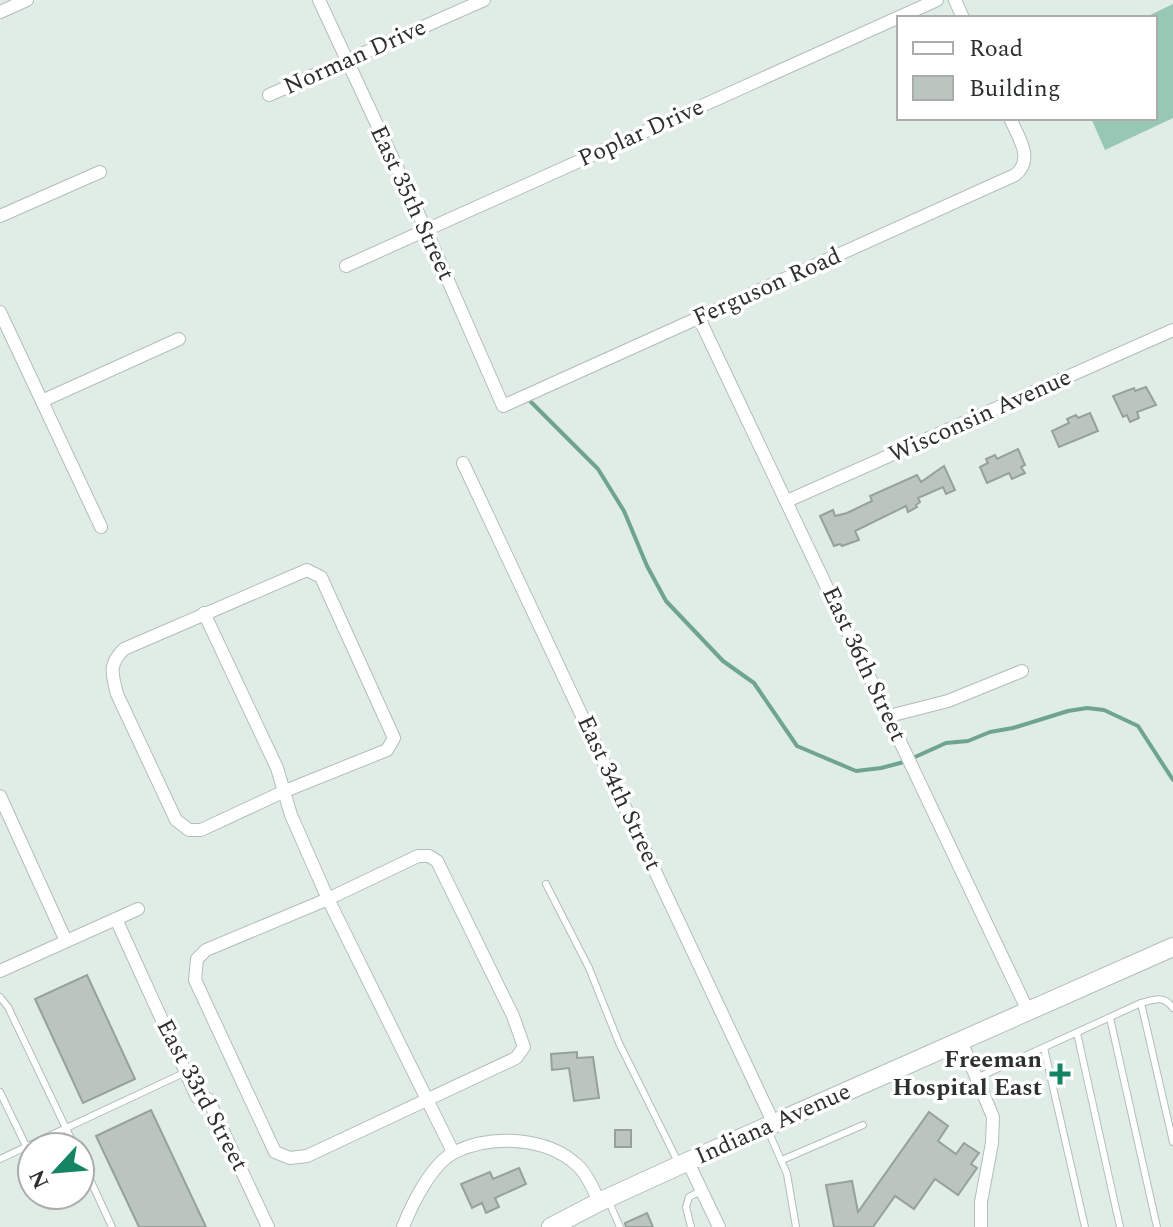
<svg xmlns="http://www.w3.org/2000/svg" width="1173" height="1227" font-family="Spectral,serif">
<style>
.green{fill:#97c8b3}
.lines{fill:none;stroke-linecap:round;stroke-linejoin:round}
.stream{stroke:#6fa58e;stroke-width:4}
.building{fill:#bac5c0;stroke:#97a19c;stroke-width:2}
.lane-casing{stroke:#b3beb9;stroke-width:8}
.street-casing{stroke:#b3beb9;stroke-width:14}
.secondary-casing{stroke:#b3beb9;stroke-width:20}
.lane{stroke:#fff;stroke-width:6}
.street{stroke:#fff;stroke-width:12}
.secondary{stroke:#fff;stroke-width:18}
.poi-dot{fill:#148462;stroke:#fff;stroke-width:3}
.labels{text-anchor:middle;dominant-baseline:central;stroke-width:7;stroke-linejoin:round;paint-order:stroke}
.street-label{font-size:24px;fill:#2c302e;stroke:#fff}
.poi-label{font-size:24px;font-weight:bold;fill:#2c302e;stroke:#fff;text-anchor:end}
</style>
<rect width="100%" height="100%" fill="#e0ece6"/>
<polygon class="green" points="1173,4 1173,118 1105,150 1091,118 1155,118 1155,18 1144,18"/>
<g class="lines">
<polyline class="stream" points="526,397 598,469 624,511 647,566 666,601 723,661 754,683 797,746 856,771 881,768 904,762 946,743 968,741 990,732 1013,728 1068,711 1087,708 1104,710 1138,726 1173,780"/>
</g>
<g class="building">
<polygon points="1146,387 1156,405 1137,412 1139,418 1130,422 1127,415 1123,417 1113,396 1134,388 1135,391"/>
<polygon points="1090,413 1098,431 1059,447 1052,431 1069,423 1067,419 1076,415 1078,418"/>
<polygon points="1018,449 1025,465 1021,467 1025,473 1012,479 1009,473 987,483 980,467 988,463 986,459 995,455 997,459"/>
<polygon points="944,466 955,490 946,494 943,487 918,498 920,502 916,505 917,507 908,512 906,506 855,531 859,540 842,546 840,544 834,546 820,516 833,510 835,516 847,513 872,501 870,496 917,475 921,482"/>
<polygon points="87,975 135,1079 83,1103 35,999"/>
<polygon points="577,1052 577,1058 593,1057 599,1098 574,1101 569,1068 552,1070 551,1054"/>
<polygon points="151,1110 206,1227 139,1227 96,1136"/>
<polygon points="929,1112 948,1126 938,1141 956,1154 964,1143 979,1153 971,1164 977,1168 958,1195 935,1179 914,1209 895,1196 873,1227 834,1227 826,1185 852,1181 858,1212"/>
<rect x="615" y="1130" width="16" height="17"/>
<polygon points="519,1168 526,1184 495,1198 499,1207 486,1213 482,1203 472,1208 461,1184 490,1172 493,1179"/>
<polygon points="647,1213 653,1227 626,1227 625,1223"/>
</g>
<g class="lines">
<defs>
<g id="lane">
<polyline points="546,884 589,968 619,1043 678,1162"/>
<polyline points="0,997 8,1007 75,1147"/>
<polyline points="1141,1003 1173,1142"/>
<polyline points="1110,1018 1157,1227"/>
<polyline points="1077,1033 1120,1227"/>
<polyline points="1044,1048 1085,1227"/>
<path d="M979,1077L1141,1003C1155,999 1164,995 1173,1008"/>
<polyline points="0,1092 26,1146"/>
<polyline points="767,1128 787,1174 796,1227"/>
<polyline points="80,1158 112,1227"/>
<polyline points="0,1159 186,1072"/>
<polyline points="782,1160 863,1125"/>
<polyline points="609,1202 620,1227"/>
<polyline points="691,1227 686,1207 689,1197 701,1191"/>
</g>
<g id="street">
<path d="M319,0L426,230L503,406L1015,175C1035,159 1018,137 1010,118"/>
<polyline points="955,0 963,18"/>
<polyline points="0,12 27,0"/>
<polyline points="269,95 484,0"/>
<polyline points="0,216 100,172"/>
<polyline points="346,266 937,0"/>
<polyline points="0,312 101,527"/>
<polyline points="699,318 1028,1011"/>
<polyline points="42,401 179,339"/>
<polyline points="463,463 774,1124"/>
<polyline points="787,501 1173,330"/>
<path d="M307,570L321,577L394,738L387,750L285,791L201,830H189L176,820L117,694C112,673 108,665 124,649Z"/>
<polyline points="204,613 277,768 291,815 328,899 453,1152"/>
<polyline points="889,716 948,701 1022,671"/>
<polyline points="0,796 66,941"/>
<polygon points="418,856 429,856 437,861 513,1016 524,1047 516,1058 307,1156 290,1158 275,1152 195,980 197,959 206,950 328,899"/>
<polyline points="116,919 197,1097 208,1099 268,1227"/>
<polyline points="0,971 138,909"/>
<polyline points="961,1041 993,1117 992,1143 981,1202 981,1227"/>
<polyline points="688,1162 719,1227"/>
<path d="M403,1227C412,1204 432,1163 455,1152C491,1134 547,1137 577,1165C587,1174 594,1190 599,1202"/>
</g>
<polyline id="secondary" points="551,1227 599,1202 680,1165 1173,947"/>
</defs>
<use href="#lane" class="lane-casing"/>
<use href="#street" class="street-casing"/>
<use href="#secondary" class="secondary-casing"/>
<use href="#lane" class="lane"/>
<use href="#street" class="street"/>
<use href="#secondary" class="secondary"/>
</g>
<path class="poi-dot" d="M1056 1062h8v8h8v8h-8v8h-8v-8h-8v-8h8z"/>
<g class="labels">
<g class="street-label">
<text transform="translate(355 57) rotate(-24)">Norman Drive</text>
<text transform="translate(641 133) rotate(-24)">Poplar Drive</text>
<text transform="translate(412 203) rotate(65)">East 35th Street</text>
<text transform="translate(767 287) rotate(-24)">Ferguson Road</text>
<text transform="translate(980 416) rotate(-24)">Wisconsin Avenue</text>
<text transform="translate(864 664) rotate(65)">East 36th Street</text>
<text transform="translate(619 793) rotate(65)">East 34th Street</text>
<text transform="translate(202 1095) rotate(62)">East 33rd Street</text>
<text transform="translate(773 1124) rotate(-24)">Indiana Avenue</text>
</g>
<g class="poi-label">
<text x="1042" y="1060">Freeman<tspan x="1042" dy="28">Hospital East</tspan></text>
</g>
</g>
<rect x="897" y="16" width="260" height="104" fill="#ffffff" stroke="#abacab" stroke-width="2"/>
<rect x="913" y="42" width="40" height="12" fill="#ffffff" stroke="#abacab" stroke-width="2"/>
<text x="969" y="56" font-size="24" fill="#2c302e">Road</text>
<rect x="913" y="76" width="40" height="24" fill="#bac5c0" stroke="#abacab" stroke-width="2"/>
<text x="969" y="96" font-size="24" fill="#2c302e">Building</text>
<g transform="translate(56 1171) rotate(244)"><circle r="38" fill="#ffffff" stroke="#abacab" stroke-width="2"/>
<path d="M0-6L14 30L0 20L-14 30Z" fill="#148462"/>
<text y="-12" font-size="22" font-weight="bold" text-anchor="middle" fill="#2c302e">N</text>
</g>
</svg>
